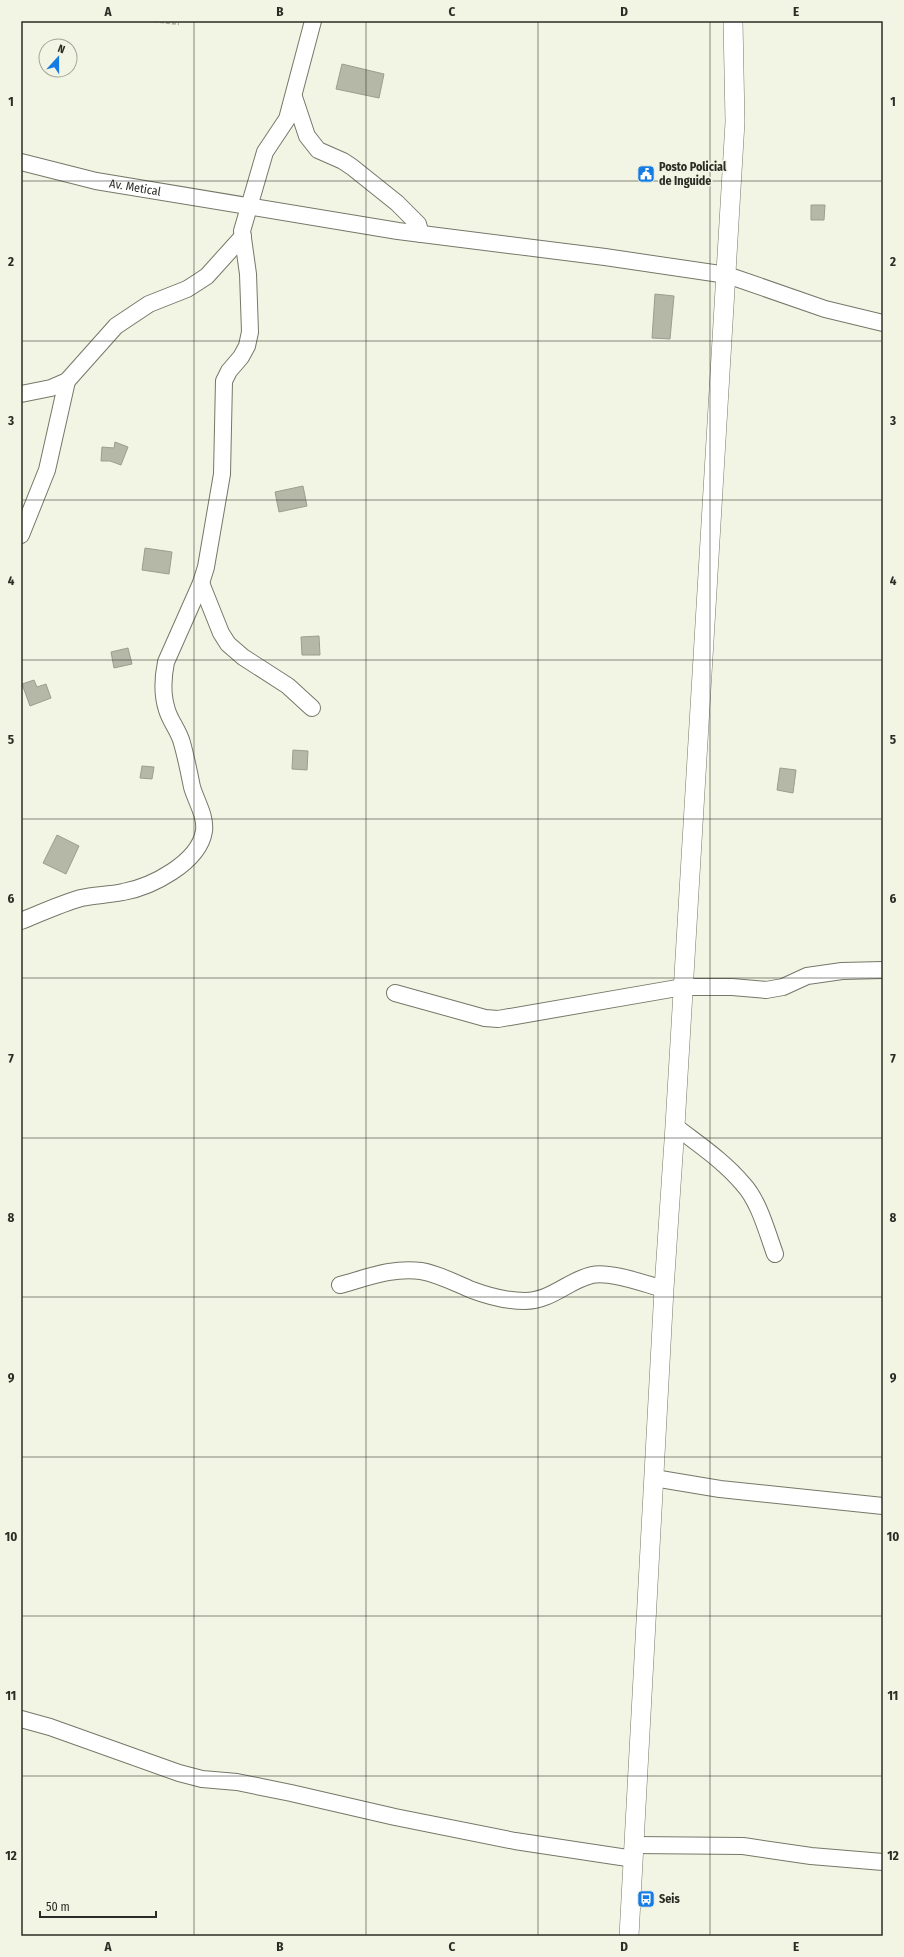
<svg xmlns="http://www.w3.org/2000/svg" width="904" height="1957" font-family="'Fira Sans Condensed',sans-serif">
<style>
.building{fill:#b5b8a7;stroke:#9b9e8d}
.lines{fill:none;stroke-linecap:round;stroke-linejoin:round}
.minor-casing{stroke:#757868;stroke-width:18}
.tertiary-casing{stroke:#757868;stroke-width:20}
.path{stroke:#b2b4a6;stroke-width:2.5;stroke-dasharray:4 2;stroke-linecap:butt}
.minor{stroke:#fff;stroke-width:16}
.tertiary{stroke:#fff;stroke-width:19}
.grid{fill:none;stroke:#2b2c25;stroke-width:1;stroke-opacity:0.55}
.labels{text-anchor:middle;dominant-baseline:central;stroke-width:3;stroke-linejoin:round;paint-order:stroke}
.poi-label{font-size:12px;font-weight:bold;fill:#2b2c25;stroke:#f2f5e3;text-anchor:start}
.street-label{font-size:12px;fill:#2b2c25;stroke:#f2f5e3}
.neatline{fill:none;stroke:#2b2c25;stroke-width:1.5}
.grid-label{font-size:13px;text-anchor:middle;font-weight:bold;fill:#2b2c25}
</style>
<rect width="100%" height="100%" fill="#f2f5e3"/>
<g class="building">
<polygon points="342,64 384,74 379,98 336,89"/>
<polygon points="811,205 825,205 824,220 811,220"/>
<polygon points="655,294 674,296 670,339 652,338"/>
<polygon points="115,442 128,447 121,465 110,461 101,461 102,447 114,448"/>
<polygon points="303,486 307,506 279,512 275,492"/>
<polygon points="145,548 172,552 169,574 142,570"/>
<polygon points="319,636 320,655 302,655 301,637"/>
<polygon points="128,648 132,664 114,668 111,652"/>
<polygon points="34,680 37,687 46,684 51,698 30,706 22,684"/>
<polygon points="293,750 308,751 307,770 292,769"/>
<polygon points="142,766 154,767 152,779 140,778"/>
<polygon points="780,768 796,770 793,793 777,790"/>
<polygon points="57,835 79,846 66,874 43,863"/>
</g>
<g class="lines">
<defs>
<g id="minor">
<polyline points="294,97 307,136 318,150 343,161 352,167 397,203 418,224 421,234"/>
<path id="s1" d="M21,162L96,181L398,231L605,257L727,275L825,309L883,323"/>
<polyline points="21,394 51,388 67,381 116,326 149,304 187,289 198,282 207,276 243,236"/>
<polyline points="21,535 47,470 67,381"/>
<polyline points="201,583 221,633 228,644 243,657 288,686 312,708"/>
<path d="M21,921C41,913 60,904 81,898C94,895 109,895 123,892C151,887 199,863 204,831C206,816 196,801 192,787C189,772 186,757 182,743C179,731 170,721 167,710C162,695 163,677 166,662L201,583L206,567L222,474L224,381L229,371L241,357L247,346L250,332L248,274L242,231L265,152L287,119L313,21"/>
<polyline points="395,993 485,1018 498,1019 683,987 732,987 766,990 783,987 807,976 842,971 883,970"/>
<path d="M675,1126C698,1144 724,1161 743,1184C759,1201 767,1232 775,1254"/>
<path d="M340,1285C366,1278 393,1267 421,1271C439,1274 455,1283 472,1290C488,1296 507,1301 525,1301C551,1301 569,1280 592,1275C610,1271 645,1284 664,1289"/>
<polyline points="654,1478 720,1489 883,1506"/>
<polyline points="21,1719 50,1727 179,1773 202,1779 237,1782 291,1793 395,1817 515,1841 634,1859"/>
<polyline points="634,1845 743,1846 811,1856 883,1862"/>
</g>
<polyline id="tertiary" points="629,1936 664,1289 675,1126 735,122 733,21"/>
</defs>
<use href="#minor" class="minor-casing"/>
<use href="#tertiary" class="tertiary-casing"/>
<polyline class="path" points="154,21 179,24"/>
<use href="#minor" class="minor"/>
<use href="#tertiary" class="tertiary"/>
</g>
<path class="grid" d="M194,21V1936M366,21V1936M538,21V1936M710,21V1936M21,181H883M21,341H883M21,500H883M21,660H883M21,819H883M21,978H883M21,1138H883M21,1297H883M21,1457H883M21,1616H883M21,1776H883"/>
<defs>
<symbol id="civic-square" viewBox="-11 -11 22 22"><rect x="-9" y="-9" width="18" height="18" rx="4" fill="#167be4" stroke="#f2f5e3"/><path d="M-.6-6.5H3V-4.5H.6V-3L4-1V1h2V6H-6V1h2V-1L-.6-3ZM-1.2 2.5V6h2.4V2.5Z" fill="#fff"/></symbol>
<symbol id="bus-square" viewBox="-11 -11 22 22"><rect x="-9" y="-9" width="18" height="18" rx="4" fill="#167be4" stroke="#f2f5e3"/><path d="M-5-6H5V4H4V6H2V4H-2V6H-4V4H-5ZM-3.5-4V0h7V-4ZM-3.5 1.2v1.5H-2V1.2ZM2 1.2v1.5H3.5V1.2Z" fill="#fff"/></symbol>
</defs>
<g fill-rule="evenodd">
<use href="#civic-square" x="636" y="164" width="20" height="20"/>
<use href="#bus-square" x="636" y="1889" width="20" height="20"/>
</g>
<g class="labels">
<g class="poi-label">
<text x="659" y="167">Posto Policial<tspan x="659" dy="14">de Inguide</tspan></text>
<text x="659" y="1899">Seis</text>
</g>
<g class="street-label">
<text stroke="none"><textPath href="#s1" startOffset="117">Av. Metical</textPath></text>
</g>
</g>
<rect width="904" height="1957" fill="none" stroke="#f2f5e3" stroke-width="44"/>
<g transform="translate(58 58) rotate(21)"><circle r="19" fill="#f2f5e3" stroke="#a2a597"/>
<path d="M0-3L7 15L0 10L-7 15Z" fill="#167be4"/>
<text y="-6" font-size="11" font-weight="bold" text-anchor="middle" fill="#2b2c25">N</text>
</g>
<path d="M40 1911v6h116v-6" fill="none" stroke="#2b2c25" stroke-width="2"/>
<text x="46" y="1911" font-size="12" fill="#2b2c25" stroke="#f2f5e3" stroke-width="3" paint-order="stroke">50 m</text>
<rect x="22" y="22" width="860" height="1913" class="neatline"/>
<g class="grid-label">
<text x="108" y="16">A</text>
<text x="280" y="16">B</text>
<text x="452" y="16">C</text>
<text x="624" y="16">D</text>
<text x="796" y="16">E</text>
<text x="11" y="106">1</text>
<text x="893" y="106">1</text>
<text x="11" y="266">2</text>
<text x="893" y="266">2</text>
<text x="11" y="425">3</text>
<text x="893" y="425">3</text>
<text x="11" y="585">4</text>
<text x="893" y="585">4</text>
<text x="11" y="744">5</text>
<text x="893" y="744">5</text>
<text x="11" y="903">6</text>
<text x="893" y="903">6</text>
<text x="11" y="1063">7</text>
<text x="893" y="1063">7</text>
<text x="11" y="1222">8</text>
<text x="893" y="1222">8</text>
<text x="11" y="1382">9</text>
<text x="893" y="1382">9</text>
<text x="11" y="1541">10</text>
<text x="893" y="1541">10</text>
<text x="11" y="1700">11</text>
<text x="893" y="1700">11</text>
<text x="11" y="1860">12</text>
<text x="893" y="1860">12</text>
<text x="108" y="1951">A</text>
<text x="280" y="1951">B</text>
<text x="452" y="1951">C</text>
<text x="624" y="1951">D</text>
<text x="796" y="1951">E</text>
</g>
</svg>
